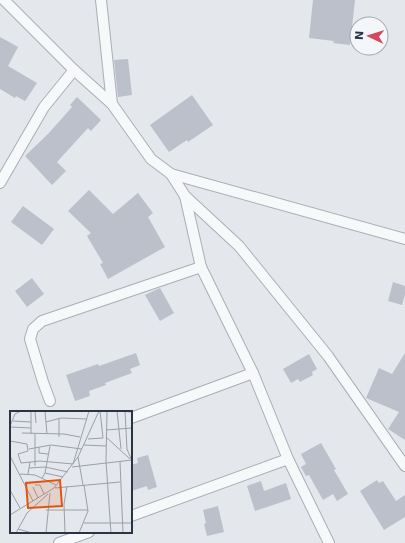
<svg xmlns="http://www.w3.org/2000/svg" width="405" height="543" font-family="'DejaVu Sans',sans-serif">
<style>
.building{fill:#bbc0ca}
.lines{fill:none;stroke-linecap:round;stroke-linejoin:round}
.minor-casing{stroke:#a9aeb7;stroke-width:12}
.minor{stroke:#f7f8fa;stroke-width:10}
.inset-road{fill:none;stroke:#9a9fa9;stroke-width:1}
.view{fill:#df570f;fill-opacity:0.15;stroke:#df570f;stroke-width:2}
.inset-edge{fill:none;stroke:#2b3445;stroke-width:2}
</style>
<rect width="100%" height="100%" fill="#e4e7ec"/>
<g class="building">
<polygon points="313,0 355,0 350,45 333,43 334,41 309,38"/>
<polygon points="0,37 18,47 8,66 37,83 25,101 16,96 15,98 0,89"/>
<polygon points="128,59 132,95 118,97 114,60"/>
<polygon points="192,95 213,125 188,142 187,140 169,152 150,125"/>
<polygon points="77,97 101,120 91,131 88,128 57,162 66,171 52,185 25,156 48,134 72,107 70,105"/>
<polygon points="89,190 113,214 138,193 153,213 148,217 165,247 108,279 100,264 103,263 87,236 91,233 68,211"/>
<polygon points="23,206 54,229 42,245 11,222"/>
<polygon points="32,278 44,294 27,307 15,291"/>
<polygon points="393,282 405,286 405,295 402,305 388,301"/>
<polygon points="160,288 174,313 160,321 145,295"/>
<polygon points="136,353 140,365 130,369 132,373 105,383 106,385 89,391 90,396 75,401 66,375 98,364 99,366"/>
<polygon points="405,353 405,440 388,429 399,412 366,398 379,368 392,374"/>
<polygon points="309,354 317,369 312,372 313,375 300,382 298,379 291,383 283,369"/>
<polygon points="321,443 336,469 334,470 348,494 337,501 333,494 323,500 309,475 306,476 301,467 306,464 301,454"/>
<polygon points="148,455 157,487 148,490 147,486 131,491 131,465 138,463 137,458"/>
<polygon points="377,480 379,483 383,481 396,501 405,495 405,517 384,530 360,491"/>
<polygon points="261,481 264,491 286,483 291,499 255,511 247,486"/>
<polygon points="218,506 224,532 207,536 204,524 206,523 203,510"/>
</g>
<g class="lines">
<defs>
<g id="minor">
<polyline points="4,0 74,70 112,104 151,159 171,174 185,196 201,267 253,373 288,459 329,543"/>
<polyline points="101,0 112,104"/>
<polyline points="171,174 405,239"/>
<polyline points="0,183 44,107 74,70"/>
<polyline points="185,196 239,246 328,356 405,466"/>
<polyline points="50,401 43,382 30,339 33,329 42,321 201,267"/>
<polyline points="131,418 253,373"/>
<polyline points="131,516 288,459"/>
<polyline points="59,543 89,532"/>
</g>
</defs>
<use href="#minor" class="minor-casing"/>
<use href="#minor" class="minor"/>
</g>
<g transform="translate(10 411)">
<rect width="122" height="122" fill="#e4e7ec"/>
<path class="inset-road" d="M21,0V23M25,0L26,12M35,0L37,23M90,0L93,27M97,0L96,50L101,122M107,0L111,38M107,0L122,1M115,0L117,38L122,50M49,8V26M3,10L21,11M36,11L51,7L77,8M0,15L5,3L11,0M0,16L21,17M96,19L122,17M12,22L54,23L70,26M25,23V55M96,26L120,48M78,28L93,27M0,30L17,33L18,40L8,43M74,34L96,35M29,36V42L38,43M19,38L41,34L72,38M8,43L11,52L30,50L63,53L79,0M0,45L23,90M68,46L73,74M110,51L113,122M62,56L122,49M19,57L35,56L58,61M35,62L40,35M10,63L25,64L46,74M18,63L20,51M32,67L35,62L53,66M25,74H30L34,83M23,76L28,87M45,77L110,71M0,79L10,97M36,99H78M0,104L44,77L68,46L89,0M74,112H122M8,118L22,122M6,122L17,102L38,83M36,122L40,82M55,122L54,93L57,75M69,122L78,100L74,74"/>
<path class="view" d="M50,69L52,95L18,97L16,72Z"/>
<rect width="122" height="122" class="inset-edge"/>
</g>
<g transform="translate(369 36) rotate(274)"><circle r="19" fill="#f4f6f9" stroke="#a4a8b1"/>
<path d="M0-3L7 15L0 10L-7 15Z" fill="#d1495b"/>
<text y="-6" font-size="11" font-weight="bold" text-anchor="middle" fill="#2b3445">N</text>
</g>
</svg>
